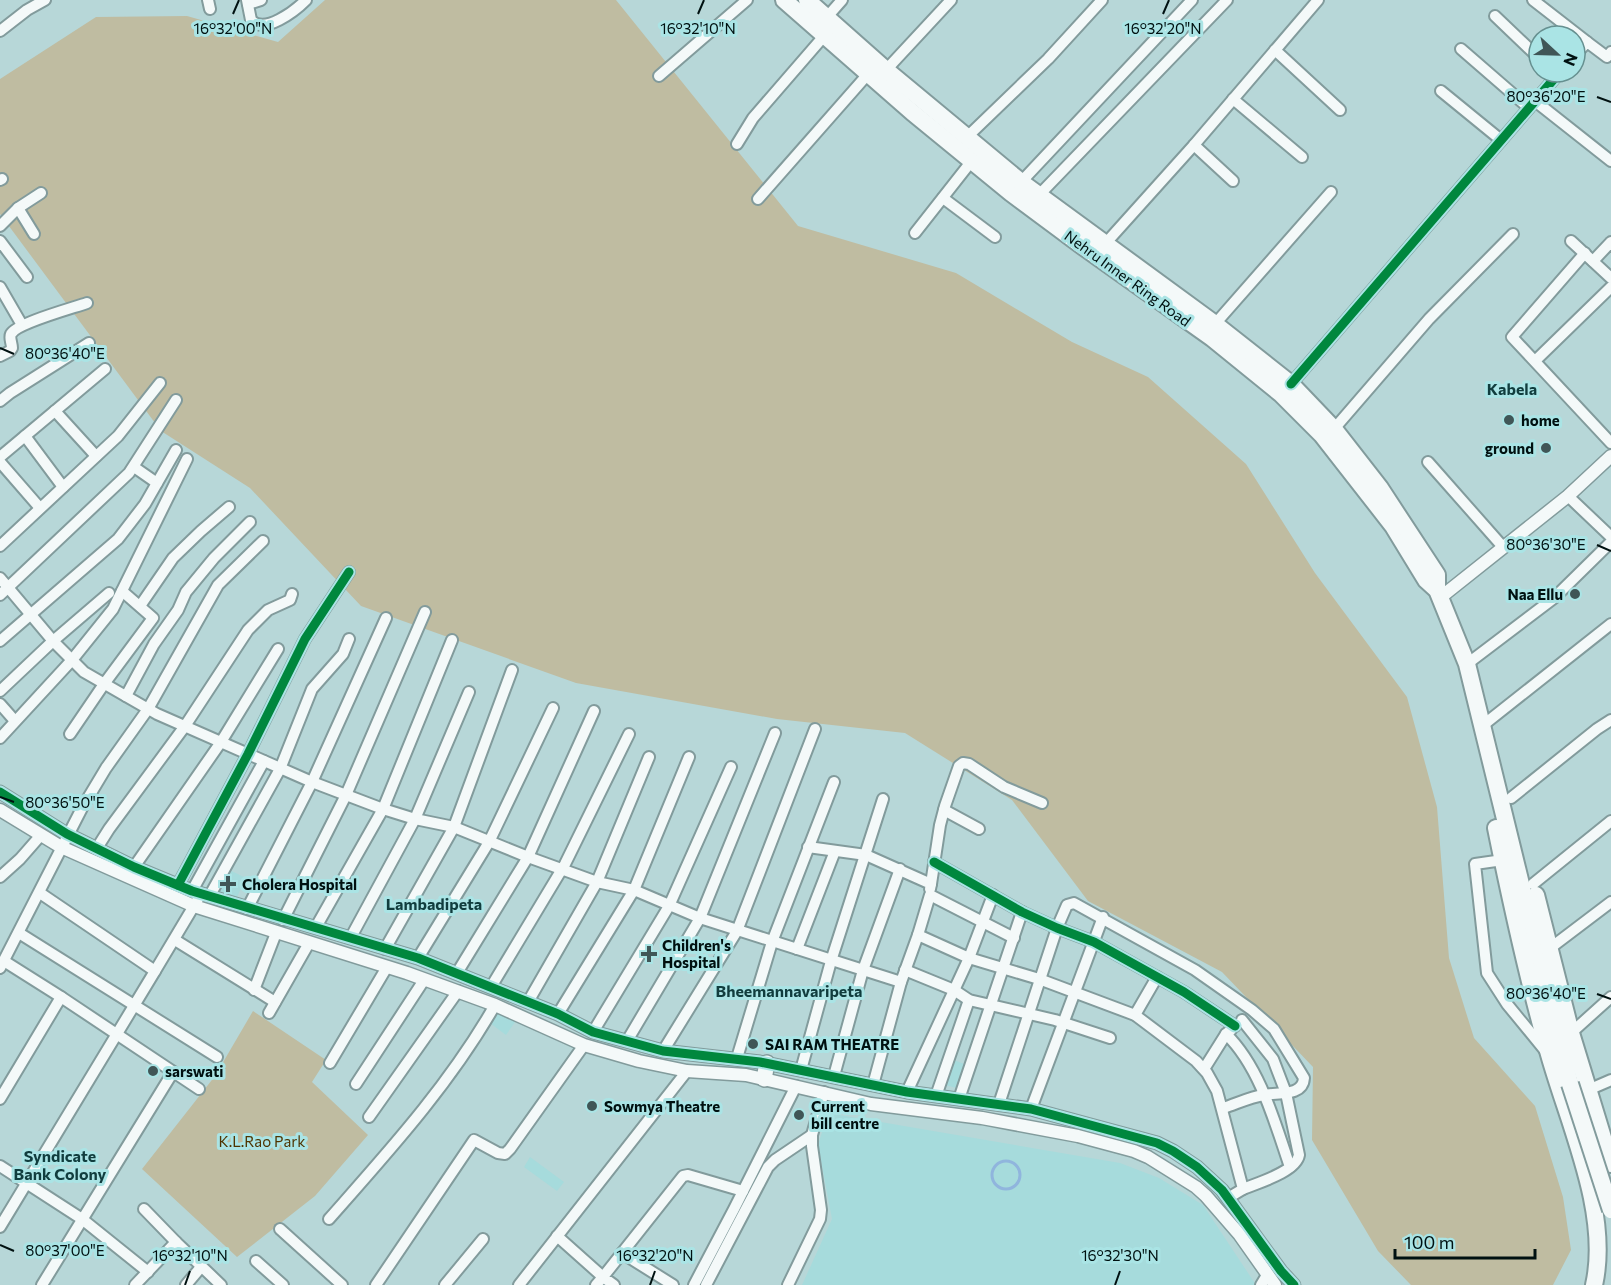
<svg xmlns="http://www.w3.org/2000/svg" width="1611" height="1285" font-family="Commissioner,sans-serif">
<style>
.built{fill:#a6dbdc}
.green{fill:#bfbca1}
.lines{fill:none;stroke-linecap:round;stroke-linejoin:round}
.stream{stroke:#90b5dd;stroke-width:3}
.minor-casing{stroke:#829b9c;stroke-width:14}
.tertiary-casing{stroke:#829b9c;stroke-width:15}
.secondary-casing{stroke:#829b9c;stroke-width:18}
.primary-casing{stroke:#829b9c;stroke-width:20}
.minor{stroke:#f4f9f9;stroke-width:10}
.tertiary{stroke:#f4f9f9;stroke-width:12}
.secondary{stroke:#f4f9f9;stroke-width:15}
.primary{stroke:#f4f9f9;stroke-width:16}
.primary-bridge-casing{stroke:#829b9c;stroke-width:20;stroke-linecap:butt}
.primary-bridge{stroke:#f4f9f9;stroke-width:16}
.cycleway-casing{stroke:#aae4e5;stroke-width:13}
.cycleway{stroke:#00873e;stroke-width:9}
.ticks{fill:none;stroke:#011;stroke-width:2}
.poi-dot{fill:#405657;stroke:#aae4e5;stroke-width:2}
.labels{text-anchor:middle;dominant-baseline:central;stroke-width:6;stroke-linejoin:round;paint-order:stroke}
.street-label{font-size:15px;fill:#011;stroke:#aae4e5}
.poi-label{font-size:15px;font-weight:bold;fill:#011;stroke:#aae4e5;text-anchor:start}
.park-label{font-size:15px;fill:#4f3400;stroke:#aae4e5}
.neighbourhood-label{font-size:16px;font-weight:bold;fill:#113d3e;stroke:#aae4e5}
.ticks-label{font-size:15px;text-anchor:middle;fill:#011;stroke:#aae4e5;stroke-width:6;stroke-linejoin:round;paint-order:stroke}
</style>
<rect width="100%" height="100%" fill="#b7d7d8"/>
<g class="built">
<polygon points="221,866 246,878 237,897 210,890"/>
<polygon points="500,1010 515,1022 506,1035 490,1023"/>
<polygon points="954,1060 964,1064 957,1088 945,1085"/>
<polygon points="828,1113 1120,1163 1159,1178 1203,1205 1256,1285 802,1285 832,1219 818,1145"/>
<polygon points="530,1157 564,1182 557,1191 524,1167"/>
</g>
<g class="green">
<polygon points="325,0 616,0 798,226 956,273 1072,342 1148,377 1246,464 1315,573 1407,697 1437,807 1449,958 1474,1038 1535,1106 1563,1197 1571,1250 1553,1285 1411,1285 1378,1251 1312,1140 1313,1067 1222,972 1088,901 1012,800 905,733 777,719 576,683 361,606 250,488 161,431 0,214 0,79 96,17 187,16 278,42"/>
<polygon points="253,1011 326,1060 312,1082 368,1135 315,1196 237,1257 142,1169 215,1076"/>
</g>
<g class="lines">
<circle class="stream" cx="1006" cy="1175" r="14"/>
<defs>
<g id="minor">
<polyline points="208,0 210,9"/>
<path d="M247,0L251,20C264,35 295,11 306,0"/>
<polyline points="1533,0 1587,42"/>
<polyline points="248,4 261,0"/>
<polyline points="1495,16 1539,58"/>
<polyline points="827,17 842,0"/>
<polyline points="0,31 27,10 45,0"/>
<polyline points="1461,49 1529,108"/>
<polyline points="1275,50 1340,110"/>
<polyline points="1575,55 1587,42 1607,57 1611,52"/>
<polyline points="886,70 951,0"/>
<polyline points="659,76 747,0"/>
<polyline points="1441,91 1501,140"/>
<polyline points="1233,99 1302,157"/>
<polyline points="1535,101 1611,161"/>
<polyline points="967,137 1048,59 1102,0"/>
<polyline points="737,144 753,118 824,36"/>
<polyline points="1194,145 1233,181"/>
<polyline points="0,180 2,179"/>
<polyline points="1021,182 1192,0"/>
<polyline points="1039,195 1227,0"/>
<polyline points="943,198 995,237"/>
<polyline points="758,199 868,74"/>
<polyline points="18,208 34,234"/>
<polyline points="0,226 18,208 41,193"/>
<polyline points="915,233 974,158"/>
<polyline points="0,241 27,277"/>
<polyline points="1571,241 1611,278"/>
<polyline points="1105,244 1194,145 1318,0"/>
<polyline points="1585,253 1512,337 1611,443"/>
<polyline points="1593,261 1611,242"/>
<polyline points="0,287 22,325"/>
<polyline points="1215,324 1331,192"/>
<path d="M0,356L10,351L12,348C12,343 9,338 11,334C17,323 73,308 87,303"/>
<polyline points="1536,360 1611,287"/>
<polyline points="1291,384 1560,72"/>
<polyline points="0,401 10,393 89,343"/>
<polyline points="55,411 96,456"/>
<polyline points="1334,429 1429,319 1513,234"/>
<polyline points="25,436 63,487"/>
<polyline points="0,457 105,369"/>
<polyline points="0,462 40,508"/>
<polyline points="1428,462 1503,547"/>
<polyline points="134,467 157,483"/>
<polyline points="1568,496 1611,537"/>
<polyline points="0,546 118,436 160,383"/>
<polyline points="0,578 53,641 84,672 157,714 312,782 383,809 415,819 454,827 528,857 597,882 634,890 700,918 901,982"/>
<polyline points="0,595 129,473 176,400"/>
<polyline points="140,606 173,558 201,531 229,507"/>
<polyline points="0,641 118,539 145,504 176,450"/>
<polyline points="1467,664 1554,598 1611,542"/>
<polyline points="0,691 53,641 109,593"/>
<polyline points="126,696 154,644 178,610 186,592 214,558 250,522"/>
<polyline points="0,704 15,721"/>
<polyline points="1482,726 1611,624"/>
<polyline points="70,734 104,684 153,618 122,591"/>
<polyline points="0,738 72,660 113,609 187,459"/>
<polyline points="1511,798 1597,729 1611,720"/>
<polyline points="944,810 979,829"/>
<polyline points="808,847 866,855 931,884 930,889"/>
<polyline points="97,848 109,829 185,726 248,630 268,610 290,600 292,594"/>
<polyline points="1503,860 1475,864 1487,973 1507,1004 1548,1054"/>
<polyline points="934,862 1022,912 1057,928 1094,942 1184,992 1235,1026"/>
<polyline points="134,867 221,742 278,649"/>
<polyline points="0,877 20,859 41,835"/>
<polyline points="931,884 940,825 945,806 959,766 963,763 969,764 1004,787 1042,803"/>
<polyline points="1533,884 1611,821"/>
<polyline points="178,885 248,754 305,639 349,572"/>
<polyline points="192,891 264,761"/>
<polyline points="209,897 280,769 312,689 343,654 349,639"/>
<polyline points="247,909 312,782 386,618"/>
<polyline points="283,920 346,795 425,612"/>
<polyline points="316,927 383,809 452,640"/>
<polyline points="19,933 217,1057"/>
<polyline points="918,935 969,958 1039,979 1135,1015 1196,1061 1207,1073 1217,1091 1243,1189 1228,1198"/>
<polyline points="351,937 415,819 469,692"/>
<polyline points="175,940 275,1002"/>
<polyline points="385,949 454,827 512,670"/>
<polyline points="797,949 835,851"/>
<polyline points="1549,949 1611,902"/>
<polyline points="418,958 489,842 553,708"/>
<polyline points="4,961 61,997"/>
<polyline points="0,968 82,808 106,768 148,709 218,585 263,541"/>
<polyline points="905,970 954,990 969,1000 1055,1020 1110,1038"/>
<polyline points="155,971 201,894"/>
<polyline points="457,973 528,857 594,711"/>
<polyline points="491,987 565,864 629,734"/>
<polyline points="254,990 276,933"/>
<polyline points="528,1002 597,882 649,757"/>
<polyline points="269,1013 309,943"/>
<polyline points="558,1014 634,890 689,757"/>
<polyline points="1135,1015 1157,977"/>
<path d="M1242,1020L1273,1059L1286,1093L1299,1155C1296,1172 1257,1183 1243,1189"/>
<polyline points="593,1032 669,906 731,767"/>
<polyline points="1571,1033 1611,997"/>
<path d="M1226,1034C1260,1067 1275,1123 1290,1167"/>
<polyline points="627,1041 700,918 775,733"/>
<polyline points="663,1051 737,931 815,729"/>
<polyline points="737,1058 772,942 834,782"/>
<polyline points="330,1063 387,967"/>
<polyline points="1204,1069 1226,1034 1231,1030"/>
<polyline points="801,1070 831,961 883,799"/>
<polyline points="834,1076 863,970 900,869"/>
<polyline points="356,1084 424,980"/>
<polyline points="873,1085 901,982 918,935 930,895 1014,938"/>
<polyline points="1588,1090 1611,1080"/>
<polyline points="907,1092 969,958 993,895"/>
<polyline points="936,1096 969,1000"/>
<polyline points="0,1099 61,997 199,1089"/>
<polyline points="959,1099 1022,912"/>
<path d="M999,1104L1057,928L1067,905L1074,903L1195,970L1252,1010L1274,1029L1304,1078C1303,1097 1277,1092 1264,1095C1250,1097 1236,1104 1223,1108"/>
<polyline points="1031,1109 1103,917"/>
<polyline points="369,1117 458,991"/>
<polyline points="0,1166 82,1219 148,1272"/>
<polyline points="144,1209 176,1242"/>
<path d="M329,1219C389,1151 450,1084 495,1005"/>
<polyline points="0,1227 155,971 40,893"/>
<polyline points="280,1229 342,1285"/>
<polyline points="557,1236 603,1277 596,1285"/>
<polyline points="622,1253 673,1285"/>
<polyline points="256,1261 283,1285"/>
<polyline points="42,1285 173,1072"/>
<polyline points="135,1285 176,1242 221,1285"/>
<polyline points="186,1285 201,1267"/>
<polyline points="376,1285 474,1140 498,1153 505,1154 510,1149 584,1045"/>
<polyline points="445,1285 483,1239"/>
<polyline points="519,1285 687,1071"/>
<polyline points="614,1285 603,1277 683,1176 688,1175 743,1191"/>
<polyline points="694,1285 734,1209 796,1086"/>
<polyline points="706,1285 768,1167 775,1160 812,1135"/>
<polyline points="788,1285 820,1219 821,1210 812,1146 812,1135 824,1092"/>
<polyline points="1261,1285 1267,1275"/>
</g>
<g id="tertiary">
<polyline points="1441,597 1568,496 1611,456"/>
<polyline points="0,792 67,834 134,867 192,891 418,958 558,1014 593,1032 663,1051 760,1062 907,1092 1031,1109 1157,1143 1173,1151 1197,1167 1222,1190 1281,1271 1294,1285"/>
<polyline points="0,810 61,847 194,906 407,973 495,1005 584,1045 639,1061 687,1071 746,1075 871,1104 982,1118 1078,1136 1134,1151 1148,1157 1196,1187 1206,1196 1239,1234 1275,1285"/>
</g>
<polyline id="secondary" points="764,1079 767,1063"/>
<g id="primary">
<polyline points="784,0 912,112 1011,193 1081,245 1212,338 1281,394 1322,435 1393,526 1426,580 1437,590 1467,664 1570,1084"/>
<polyline points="807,0 886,70 1021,182 1215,324 1291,384 1334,429 1380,488 1437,575 1437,590"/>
<path d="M1496,828C1511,902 1527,975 1547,1047C1566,1119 1611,1211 1594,1285"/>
<polyline points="1536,895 1571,1033 1611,1164"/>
</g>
</defs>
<use href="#minor" class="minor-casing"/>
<use href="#tertiary" class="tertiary-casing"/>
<use href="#secondary" class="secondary-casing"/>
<use href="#primary" class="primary-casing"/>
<use href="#minor" class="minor"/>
<use href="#tertiary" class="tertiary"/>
<use href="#secondary" class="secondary"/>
<use href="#primary" class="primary"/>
<defs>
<polyline id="primary-bridge" points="1570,1084 1611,1210"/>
</defs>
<use href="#primary-bridge" class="primary-bridge-casing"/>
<use href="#primary-bridge" class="primary-bridge"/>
<defs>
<g id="cycleway">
<polyline points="1291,384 1560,72"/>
<polyline points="0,792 67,834 134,867 192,891 418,958 558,1014 593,1032 663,1051 760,1062 907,1092 1031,1109 1157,1143 1173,1151 1197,1167 1222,1190 1281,1271 1294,1285"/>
<polyline points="934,862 1022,912 1057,928 1094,942 1184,992 1235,1026"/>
<polyline points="178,885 248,754 305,639 349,572"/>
</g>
</defs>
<use href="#cycleway" class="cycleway-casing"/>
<use href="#cycleway" class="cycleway"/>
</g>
<path class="ticks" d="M233,14L239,0M698,14L704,0M1163,14L1169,0M1597,97L1611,102M0,348L14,354M1597,545L1611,551M0,797L14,802M1597,994L1611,999M0,1245L14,1251M185,1285L190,1271M650,1285L655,1271M1115,1285L1120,1271"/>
<g class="poi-dot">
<circle cx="1509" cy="420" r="6"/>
<circle cx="1546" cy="448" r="6"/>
<circle cx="1575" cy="594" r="6"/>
<path d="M225 875h6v6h6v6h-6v6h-6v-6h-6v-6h6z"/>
<path d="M646 945h6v6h6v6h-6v6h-6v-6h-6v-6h6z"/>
<circle cx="753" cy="1044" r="6"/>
<circle cx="153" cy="1071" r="6"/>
<circle cx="592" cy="1106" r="6"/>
<circle cx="799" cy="1115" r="6"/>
</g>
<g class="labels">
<g class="street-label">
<text transform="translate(1128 278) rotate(36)">Nehru Inner Ring Road</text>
</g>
<g class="poi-label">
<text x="1521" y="420">home</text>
<text x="1534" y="448" text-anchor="end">ground</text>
<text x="1563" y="594" text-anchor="end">Naa Ellu</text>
<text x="242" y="884">Cholera Hospital</text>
<text x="662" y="945">Children's<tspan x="662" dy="17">Hospital</tspan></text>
<text x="765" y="1044">SAI RAM THEATRE</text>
<text x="165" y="1071">sarswati</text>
<text x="604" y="1106">Sowmya Theatre</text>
<text x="811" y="1106">Current<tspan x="811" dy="17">bill centre</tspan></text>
</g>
<g class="park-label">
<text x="262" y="1141">K.L.Rao Park</text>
</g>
<g class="neighbourhood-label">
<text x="1512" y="388">Kabela</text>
<text x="434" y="903">Lambadipeta</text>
<text x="789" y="990">Bheemannavaripeta</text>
<text x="60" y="1155">Syndicate<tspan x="60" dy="18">Bank Colony</tspan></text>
</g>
</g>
<g class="ticks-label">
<text x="233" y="34">16°32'00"N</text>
<text x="698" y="34">16°32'10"N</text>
<text x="1163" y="34">16°32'20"N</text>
<text x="1546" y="102">80°36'20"E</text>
<text x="65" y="359">80°36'40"E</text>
<text x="1546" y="550">80°36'30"E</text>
<text x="65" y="808">80°36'50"E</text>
<text x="1546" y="999">80°36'40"E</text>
<text x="65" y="1256">80°37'00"E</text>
<text x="190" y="1261">16°32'10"N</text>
<text x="655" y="1261">16°32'20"N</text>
<text x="1120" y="1261">16°32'30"N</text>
</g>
<g transform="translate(1557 54) rotate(112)"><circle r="28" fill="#aae4e5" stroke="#669090" stroke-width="1.5"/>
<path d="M0-4.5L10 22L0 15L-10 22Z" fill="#405657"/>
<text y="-9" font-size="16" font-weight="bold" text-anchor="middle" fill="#001111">N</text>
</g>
<path d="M1395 1249v9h140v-9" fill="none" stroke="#001111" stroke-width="3"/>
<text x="1404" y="1249" font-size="18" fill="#001111" stroke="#aae4e5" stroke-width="4.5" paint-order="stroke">100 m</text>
</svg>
